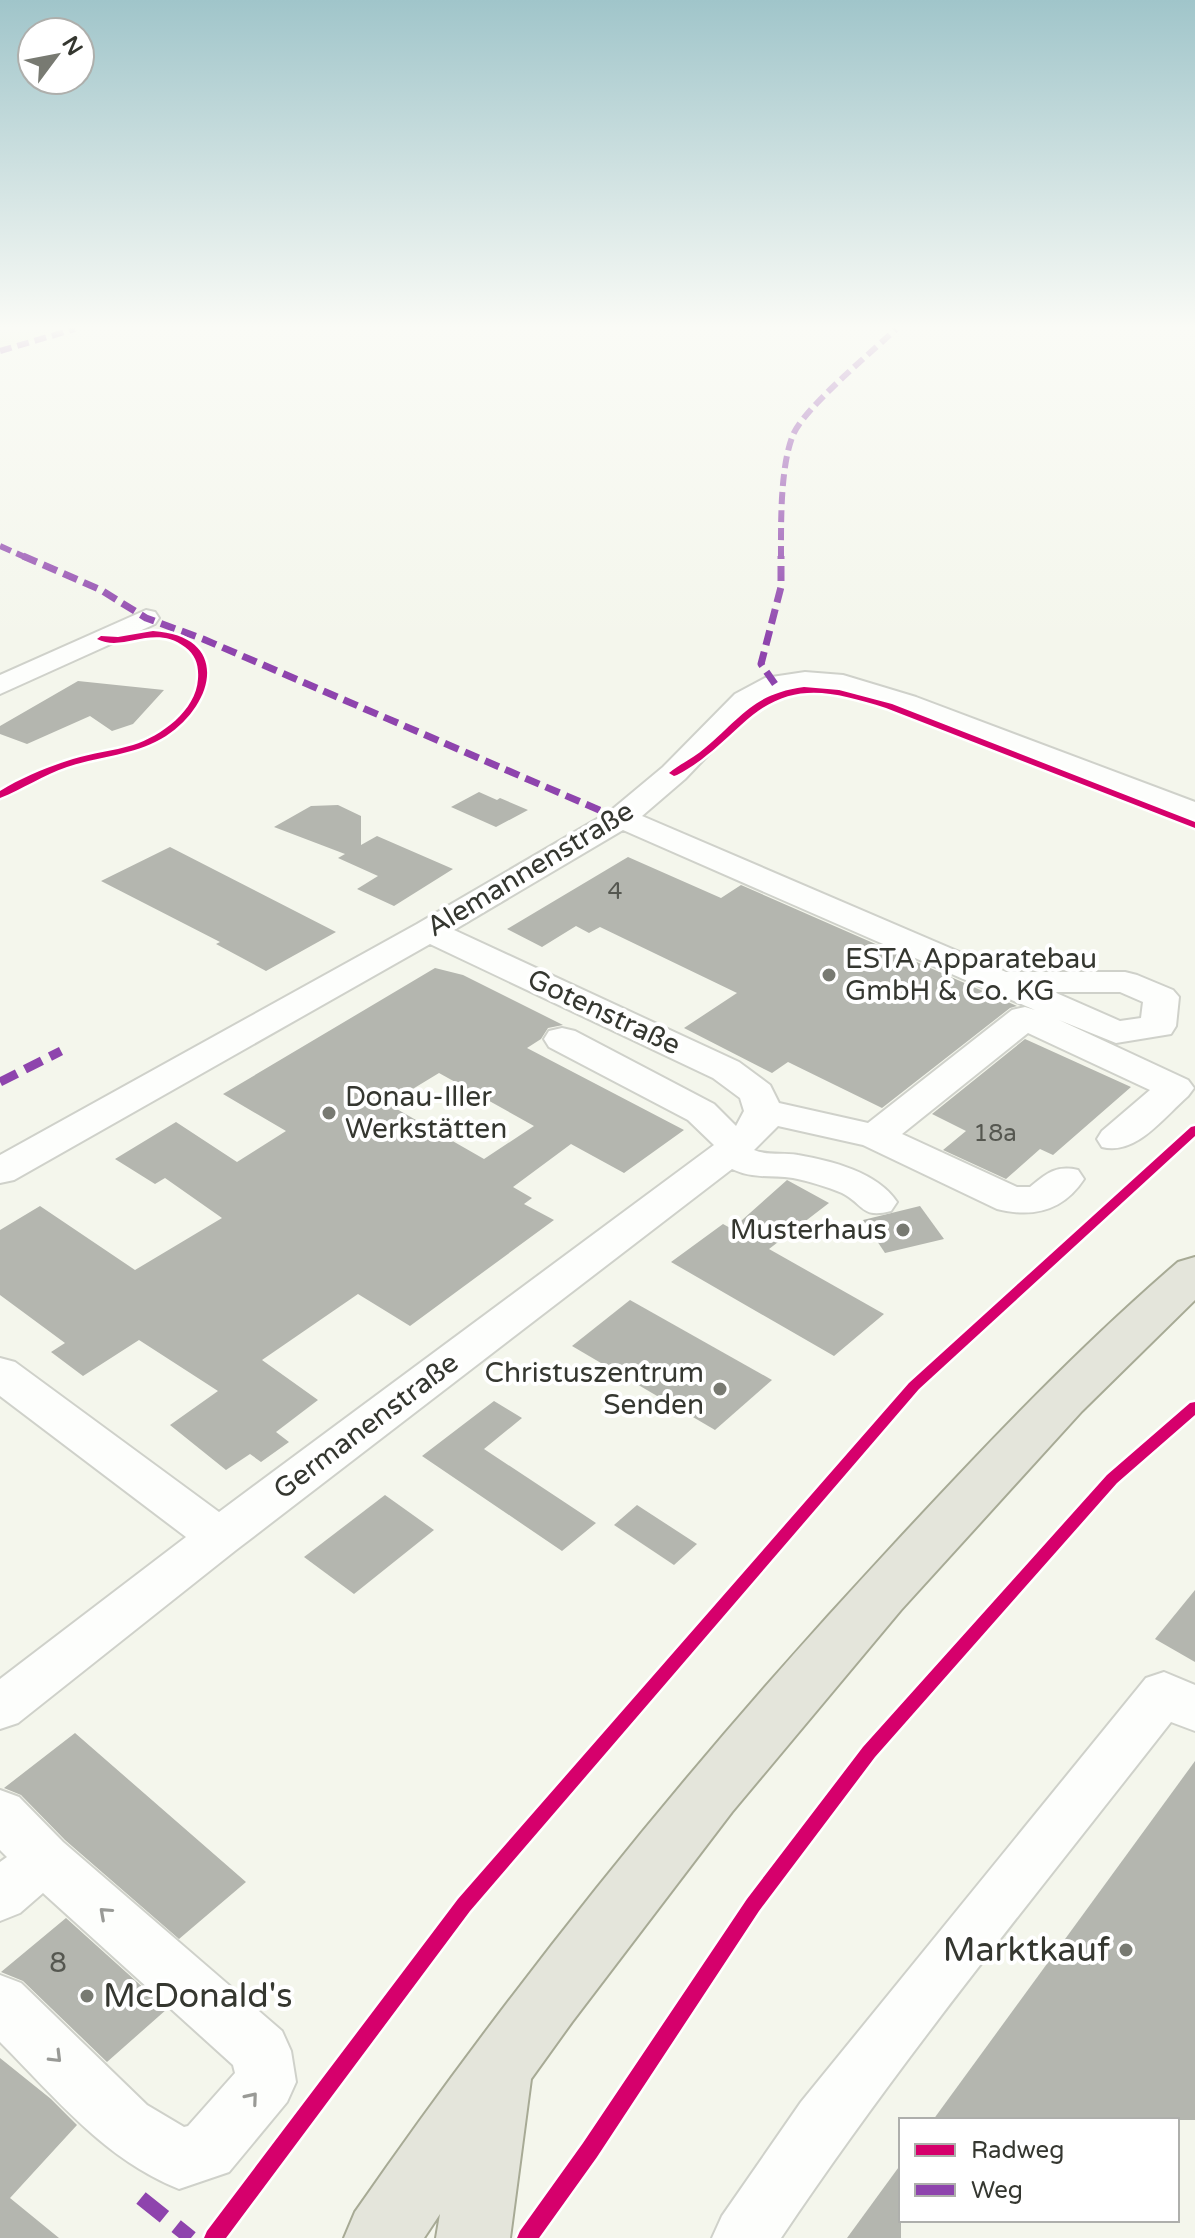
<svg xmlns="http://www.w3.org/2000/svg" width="1195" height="2238" font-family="'Varela Round',sans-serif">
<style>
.green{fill:#ebf1d0}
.building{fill:#b4b6af;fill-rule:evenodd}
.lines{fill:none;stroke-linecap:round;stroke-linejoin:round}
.minor-casing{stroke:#cfd1ca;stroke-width:4}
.major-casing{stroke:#a7aa95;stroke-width:4}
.minor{fill:#fdfefc;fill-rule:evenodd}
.major{fill:#e4e5db;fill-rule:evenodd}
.quiet-far3{stroke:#8e44ad;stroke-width:6;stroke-dasharray:12 6;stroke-linecap:butt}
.quiet-far2{stroke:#8e44ad;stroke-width:7;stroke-dasharray:15 7;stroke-linecap:butt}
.quiet-far1{stroke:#8e44ad;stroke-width:9;stroke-dasharray:19 9;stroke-linecap:butt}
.quiet{stroke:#8e44ad;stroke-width:15;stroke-dasharray:30 15;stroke-linecap:butt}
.cycleway-casing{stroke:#fff;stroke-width:5}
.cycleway{fill:#d6006c;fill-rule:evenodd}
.oneway{stroke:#999a96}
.poi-dot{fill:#787a72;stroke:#fff;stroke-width:3}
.labels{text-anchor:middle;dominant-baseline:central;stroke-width:8;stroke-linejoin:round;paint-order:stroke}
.number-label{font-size:24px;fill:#555750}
.street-label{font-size:28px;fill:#353730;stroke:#fff}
.poi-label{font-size:28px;fill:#353730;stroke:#fff;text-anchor:start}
.near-number-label{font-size:28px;fill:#555750}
.near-poi-label{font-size:34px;fill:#353730;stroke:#fff;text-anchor:end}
</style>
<rect width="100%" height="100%" fill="#f4f6ec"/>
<polygon class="green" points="0,329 72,329 0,350"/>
<g class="building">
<polygon points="78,681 164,690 133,724 112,731 90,716 27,744 0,734 0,726"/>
<polygon points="479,792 497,800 500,798 528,810 496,827 451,807"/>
<polygon points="338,805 361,816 361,845 377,836 453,869 394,906 357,889 378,876 338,858 345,854 274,827 311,806"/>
<polygon points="170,847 336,932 266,971 216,944 220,942 101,881"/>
<polygon points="628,857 721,898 741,885 1017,1006 1010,1008 882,1108 788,1062 772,1073 684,1028 737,993 600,927 589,933 576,926 542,947 507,929"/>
<path d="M435,968L463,975L563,1025L548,1028L541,1039L527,1048L684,1130L624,1173L571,1144L513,1187L532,1198L524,1204L554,1220L410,1326L358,1294L262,1360L318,1400L276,1432L289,1442L261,1462L250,1454L226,1470L170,1425L218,1391L139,1340L83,1376L51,1352L65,1343L0,1295V1230L40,1206L135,1270L222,1218L165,1178L155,1184L115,1159L176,1122L237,1162L286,1131L223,1094ZM439,1073L534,1126L484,1159L388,1104Z"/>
<polygon points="1025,1039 1131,1087 1053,1155 1040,1149 1006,1179 943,1150 966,1131 932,1114"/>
<polygon points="787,1180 829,1203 769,1249 884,1314 834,1356 671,1262 723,1224 732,1229"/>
<polygon points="920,1206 944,1239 885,1253 863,1220"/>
<polygon points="630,1300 772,1380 715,1430 572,1346"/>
<polygon points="494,1401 522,1418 484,1449 596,1523 562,1551 422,1456"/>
<polygon points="385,1495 434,1530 354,1594 304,1557"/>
<polygon points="637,1505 697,1544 674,1565 614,1525"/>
<polygon points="1195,1590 1195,1662 1155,1639"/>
<polygon points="75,1733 246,1882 179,1939 65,1840 21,1795 4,1788"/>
<polygon points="1195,1761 1195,2120 933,2120"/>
<polygon points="66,1918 167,2009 107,2062 23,1981 1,1972"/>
<polygon points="0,2058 51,2099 77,2125 10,2198 59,2238 0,2238"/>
<polygon points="901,2164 901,2238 847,2238"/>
</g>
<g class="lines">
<defs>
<g id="minor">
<polygon points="146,610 155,612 159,618 155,624 0,694 0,675"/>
<path d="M805,672L843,675L916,697L1195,802V822L896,709L840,691L805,688L782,691L755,706L685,779L642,816L1006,972H1125L1137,975L1173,990L1179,997L1176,1026L1171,1034L1116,1043L1059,1020L1188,1080L1194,1088L1188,1096C1164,1117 1136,1156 1102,1147L1097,1139L1102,1131L1150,1090L1028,1033L902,1134L1017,1187H1030C1047,1173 1056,1165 1078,1170L1084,1179C1063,1211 1033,1218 997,1209L863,1145L778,1126L754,1150C768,1156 783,1152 798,1155C832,1161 877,1172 897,1202L891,1211C861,1219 864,1204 842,1193C828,1187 808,1181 793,1178C771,1175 753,1179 732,1169L236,1550L18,1723L0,1729V1679L186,1537L0,1396V1358L15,1362L219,1512L714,1145L688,1120L549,1047L544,1039L549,1031L562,1028L575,1031L714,1104L736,1126L744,1111L740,1098L713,1078L430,944L14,1180L0,1183V1155L417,924L609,812L663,767L735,694L765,678ZM623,830L986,989L1035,1010L1025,1007L1012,1010L868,1123L779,1103L770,1085L739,1062L454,930ZM1054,992H1120L1143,1002L1141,1018L1120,1021Z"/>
<path d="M1164,1672L1195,1685V1731L1171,1722C1038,1892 901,2059 781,2238H712L722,2216L801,2102L1146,1678Z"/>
<path d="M0,1790L19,1797L63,1842L282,2031L291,2051L296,2082L287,2102L229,2172L179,2189C104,2159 56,2098 0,2042V1975L21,1983L147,2105L184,2127L188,2126L235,2073L233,2065L43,1893L20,1913L0,1921V1862L7,1857L0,1850Z"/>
</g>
<path id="major" d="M1195,1257V1300L1082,1411L901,1610L732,1812L572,2022L531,2079L510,2238H436L440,2214L424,2238H344L355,2212C519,1976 699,1753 895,1543C986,1445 1077,1349 1178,1262Z"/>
</defs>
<use href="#minor" class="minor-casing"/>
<use href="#major" class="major-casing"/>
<use href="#minor" class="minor"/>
<use href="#major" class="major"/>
<g class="quiet-far3">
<polyline points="0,351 75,329"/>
<polyline points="0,546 27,558"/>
<path d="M781,558C781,524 780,467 793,435C803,409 873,351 896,329"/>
</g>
<g class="quiet-far2">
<polyline points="23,556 101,590 146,618 203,639 620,819"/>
<polyline points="775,684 761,664 781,587 781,556"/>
</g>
<polyline class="quiet-far1" points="0,1082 61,1051"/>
<polyline class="quiet" points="141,2198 191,2238"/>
<defs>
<g id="cycleway">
<path d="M153,631C230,636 216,703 166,736C136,755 100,756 67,767C43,775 23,789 0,798V791C23,777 47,767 73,759C92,753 113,751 133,745C161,736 196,711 198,679C199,666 196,655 185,647C153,623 124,653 97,639L101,636L118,637Z"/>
<path d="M804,687L839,690L892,704L1195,822V828L886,708C828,690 789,680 741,725C720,744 702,762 677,775L674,776L669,773C680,764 694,758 705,748C742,717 753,694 804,687Z"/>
<polygon points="1195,1126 1195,1136 919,1389 470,1911 226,2238 204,2238 207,2231 458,1899 909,1383 1191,1127"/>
<polygon points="1195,1402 1195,1415 1117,1483 875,1757 759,1911 597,2157 539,2238 517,2238 520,2231 583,2143 747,1899 863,1747 1107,1475 1190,1403"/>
</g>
</defs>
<use href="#cycleway" class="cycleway-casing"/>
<use href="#cycleway" class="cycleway"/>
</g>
<defs><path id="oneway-chevron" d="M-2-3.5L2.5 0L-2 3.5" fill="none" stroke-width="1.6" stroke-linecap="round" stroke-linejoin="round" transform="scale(2)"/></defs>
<g class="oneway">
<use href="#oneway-chevron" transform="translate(105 1913) rotate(-138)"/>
<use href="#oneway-chevron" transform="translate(56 2057) rotate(45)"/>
<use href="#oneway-chevron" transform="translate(252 2098) rotate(-50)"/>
</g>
<linearGradient id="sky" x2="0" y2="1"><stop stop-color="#a0c5ca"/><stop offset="0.51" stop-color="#fafbf6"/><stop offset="1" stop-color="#fafbf6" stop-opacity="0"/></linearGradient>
<rect width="1195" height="642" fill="url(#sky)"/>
<g class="poi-dot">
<circle cx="829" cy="975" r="8"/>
<circle cx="329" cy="1113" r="8"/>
<circle cx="903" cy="1230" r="8"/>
<circle cx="720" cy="1389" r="8"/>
<circle cx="1126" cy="1950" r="8"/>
<circle cx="87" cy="1996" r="8"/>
</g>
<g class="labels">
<g class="number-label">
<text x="615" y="891">4</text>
<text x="995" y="1133">18a</text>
</g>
<g class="street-label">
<text transform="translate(530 869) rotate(-31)">Alemannenstraße</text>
<text transform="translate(604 1012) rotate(25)">Gotenstraße</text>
<text transform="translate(366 1426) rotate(-37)">Germanenstraße</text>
</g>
<g class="poi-label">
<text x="845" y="959">ESTA Apparatebau<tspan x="845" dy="32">GmbH &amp; Co. KG</tspan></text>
<text x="345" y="1097">Donau-Iller<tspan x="345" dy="32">Werkstätten</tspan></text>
<text x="887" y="1230" text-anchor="end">Musterhaus</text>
<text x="704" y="1373" text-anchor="end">Christuszentrum<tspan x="704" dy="32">Senden</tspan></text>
</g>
<g class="near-number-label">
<text x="58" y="1963">8</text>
</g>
<g class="near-poi-label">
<text x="1110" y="1950">Marktkauf</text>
<text x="103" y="1996" text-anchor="start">McDonald's</text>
</g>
</g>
<rect x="899" y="2118" width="280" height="104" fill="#ffffff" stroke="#aeafac" stroke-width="2"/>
<rect x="915" y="2144" width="40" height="12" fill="#d6006c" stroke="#aeafac" stroke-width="2"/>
<text x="971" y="2158" font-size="24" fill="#353730">Radweg</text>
<rect x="915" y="2184" width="40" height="12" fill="#8e44ad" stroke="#aeafac" stroke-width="2"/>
<text x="971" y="2198" font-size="24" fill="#353730">Weg</text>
<g transform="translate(56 56) rotate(58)"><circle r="38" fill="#ffffff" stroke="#aeafac" stroke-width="2"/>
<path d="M0-6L14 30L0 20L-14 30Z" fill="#787a72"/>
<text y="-12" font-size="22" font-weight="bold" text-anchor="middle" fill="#353730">N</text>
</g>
</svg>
